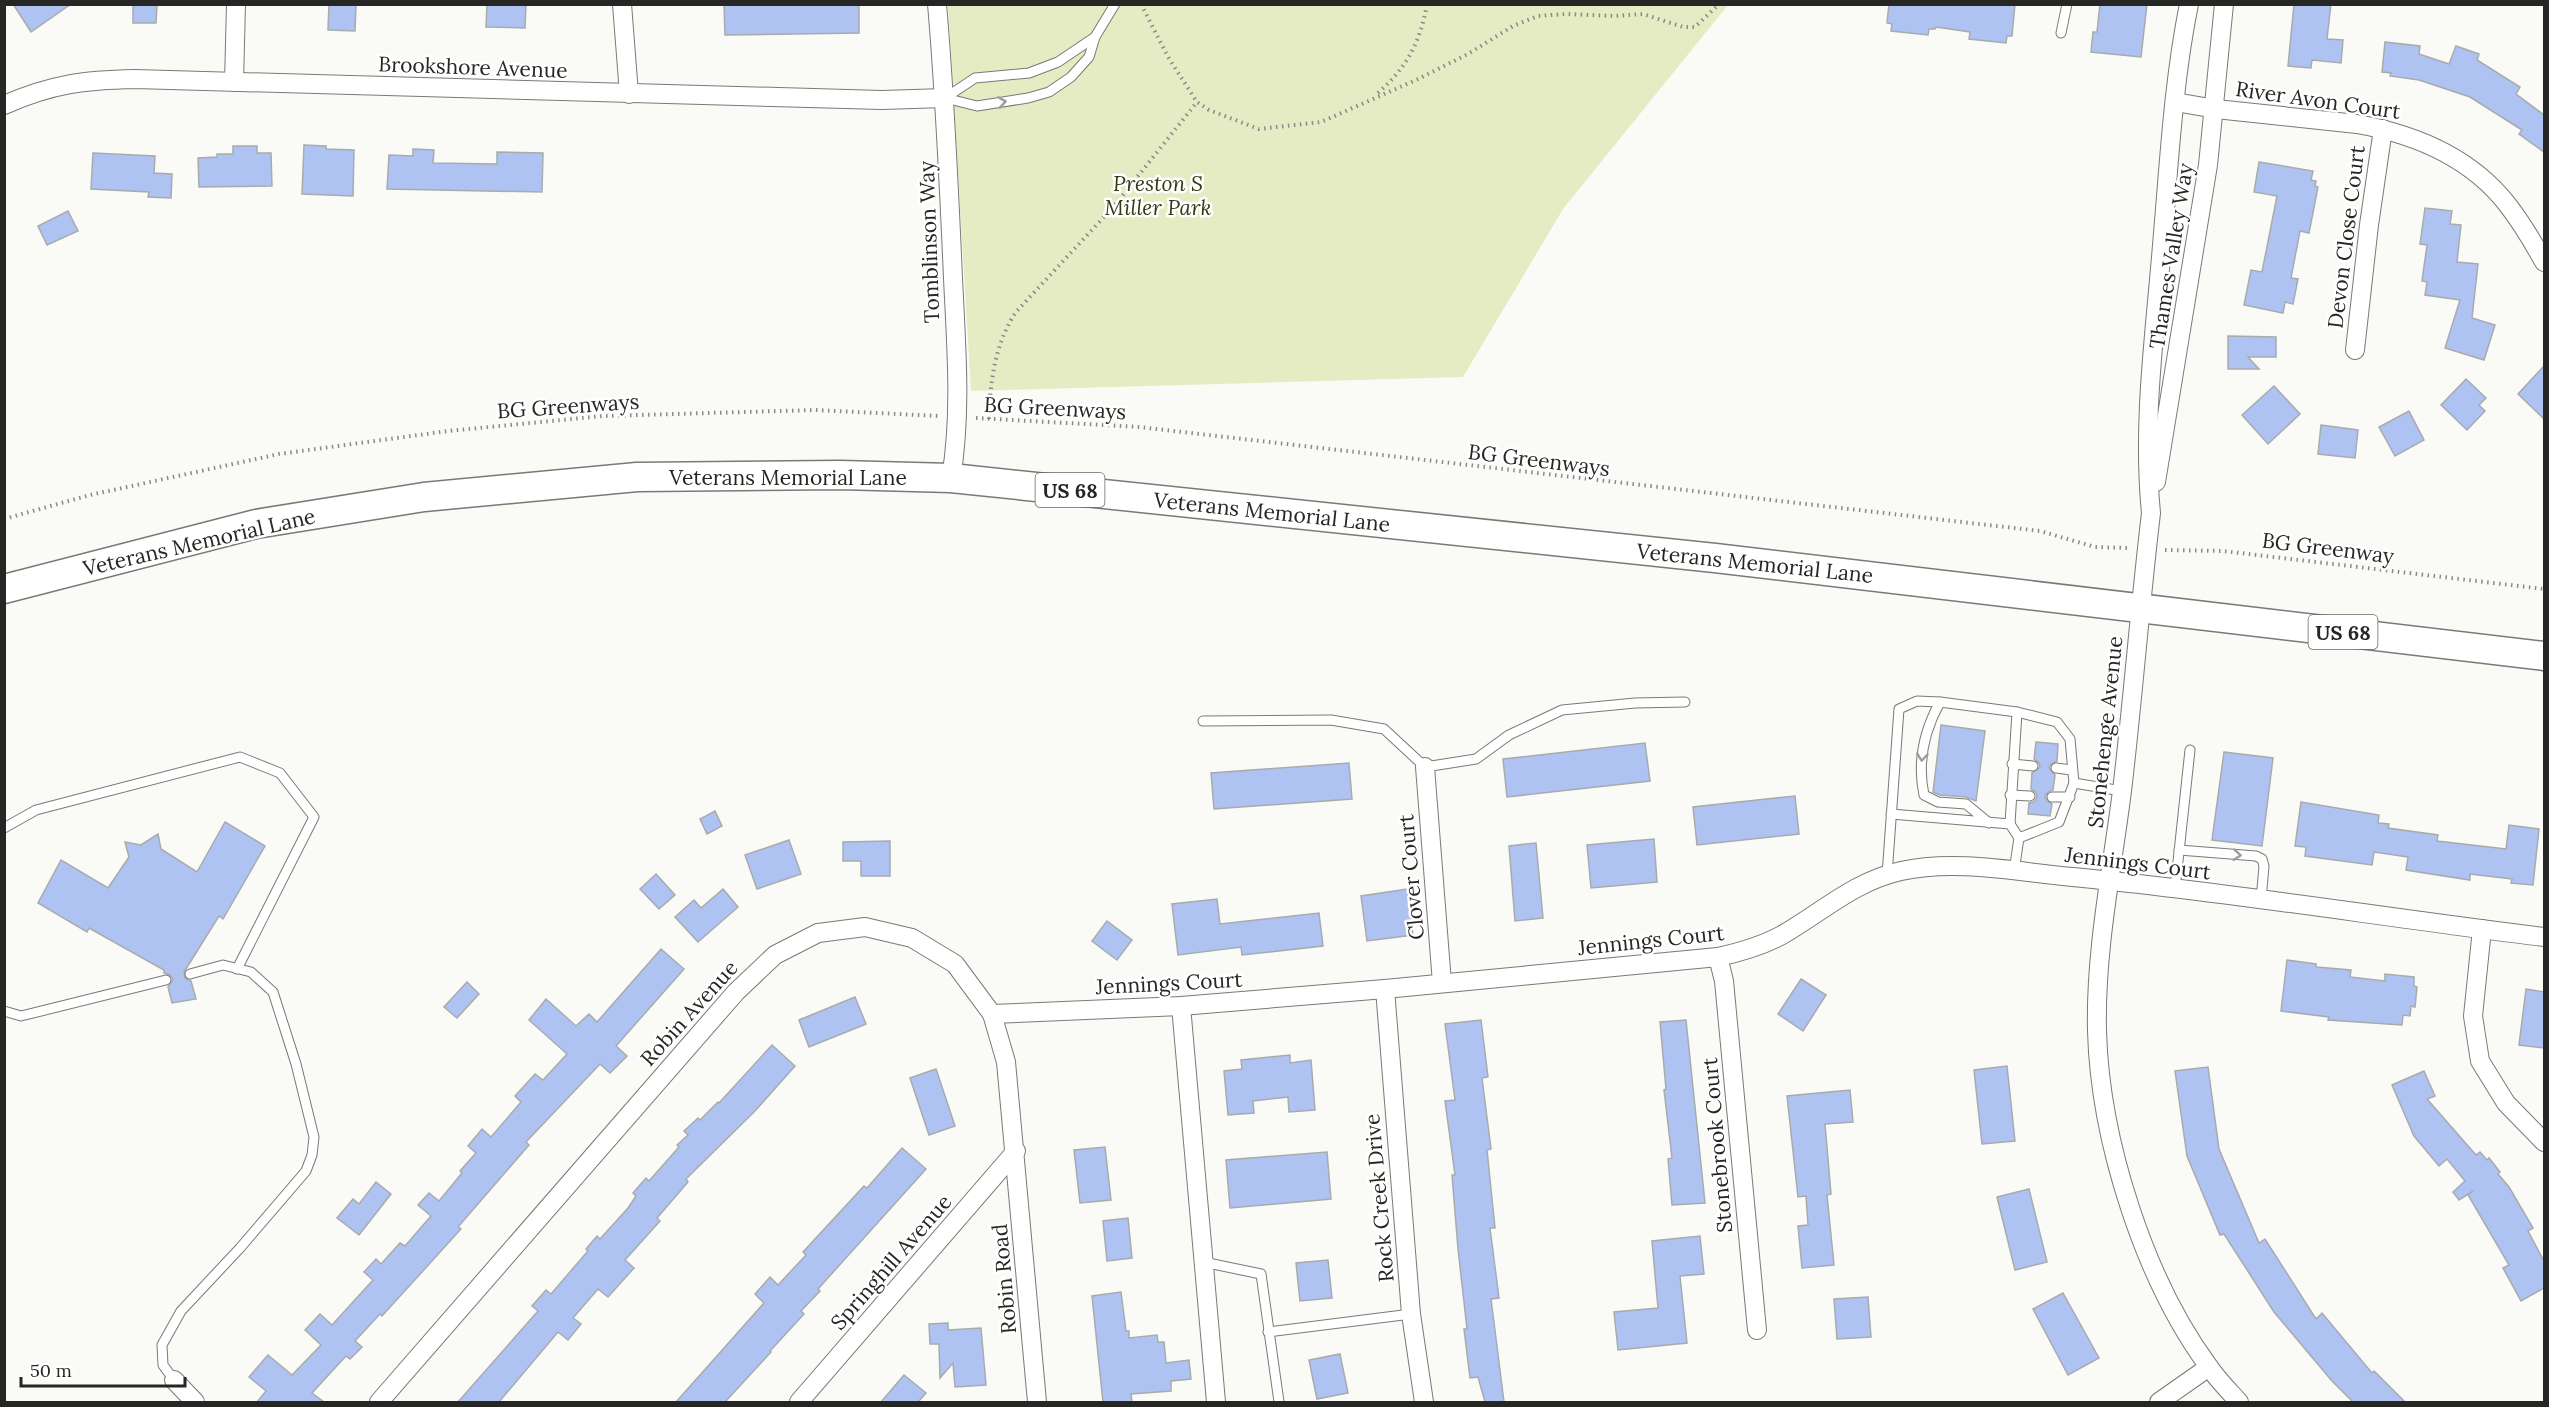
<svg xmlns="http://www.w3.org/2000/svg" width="2549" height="1407" font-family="Lora,serif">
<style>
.green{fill:#e5ecc4}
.building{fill:#afc3f2;stroke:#a8aaad;stroke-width:1.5}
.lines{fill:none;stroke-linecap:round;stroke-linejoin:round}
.lane-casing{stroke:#797976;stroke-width:11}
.street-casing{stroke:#797976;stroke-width:20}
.primary-casing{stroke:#797976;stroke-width:31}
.path{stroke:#898987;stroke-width:4;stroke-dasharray:1.5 4.5;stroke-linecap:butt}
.lane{stroke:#fff;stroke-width:9}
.street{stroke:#fff;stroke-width:18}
.primary{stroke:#fff;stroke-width:28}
.oneway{stroke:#9d9d9d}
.labels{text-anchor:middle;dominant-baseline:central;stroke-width:5;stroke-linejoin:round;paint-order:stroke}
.shield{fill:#fff;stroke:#676766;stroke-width:1.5}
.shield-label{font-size:20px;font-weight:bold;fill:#262625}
.street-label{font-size:21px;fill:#262625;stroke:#fff}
.park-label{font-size:21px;font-style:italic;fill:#353a11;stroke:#fff}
</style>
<rect width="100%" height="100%" fill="#fafbf7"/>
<polygon class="green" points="948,5 1728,5 1563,209 1463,377 971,391"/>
<g class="building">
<polygon points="13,4 71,4 31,32"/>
<polygon points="133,4 157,4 156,23 133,23"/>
<polygon points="329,4 356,4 355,31 328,30"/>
<polygon points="487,4 526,4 525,28 486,27"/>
<polygon points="724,4 859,4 859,33 725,35"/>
<polygon points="1889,4 2015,4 2012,36 2007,36 2006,43 1969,39 1970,32 1936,27 1935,29 1929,29 1928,35 1891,31 1892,24 1887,23"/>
<polygon points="2100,4 2147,4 2141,57 2091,52 2093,32 2097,32"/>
<polygon points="2294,4 2331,4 2327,39 2343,40 2341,63 2312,60 2311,68 2288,66"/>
<polygon points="2385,42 2420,46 2419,54 2449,64 2456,46 2479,54 2477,60 2520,87 2516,94 2544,115 2544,152 2519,134 2522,130 2470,97 2419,80 2390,76 2391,73 2382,72"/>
<polygon points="304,145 326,146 326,149 354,150 353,196 302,194"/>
<polygon points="233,146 257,146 257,153 271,153 272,186 199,187 198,158 217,157 217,154 233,154"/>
<polygon points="413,149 434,150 433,163 497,164 497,152 543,153 542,192 387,189 389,155 413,156"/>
<polygon points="93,153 155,156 154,173 172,174 171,198 148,197 149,192 91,189"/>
<polygon points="2259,162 2313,171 2311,180 2316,181 2315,186 2318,187 2309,233 2300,231 2291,278 2298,279 2293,304 2285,302 2283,313 2244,305 2251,270 2262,272 2277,196 2254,192"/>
<polygon points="2425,208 2452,211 2450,224 2461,225 2457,262 2478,264 2472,318 2495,325 2484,360 2445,348 2460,300 2425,295 2427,282 2422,281 2427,245 2420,244"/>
<polygon points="68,211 78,231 47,245 38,226"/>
<polygon points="2228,336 2276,337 2276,357 2248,357 2259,369 2228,369"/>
<polygon points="2544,366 2544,419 2518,394"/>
<polygon points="2466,379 2486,398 2479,405 2485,411 2467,430 2441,405"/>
<polygon points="2274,386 2300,414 2268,444 2242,415"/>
<polygon points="2409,411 2424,440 2395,456 2379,427"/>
<polygon points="2321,425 2358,430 2355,458 2318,454"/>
<polygon points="1941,725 1985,731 1976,801 1966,797 1940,795 1933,792"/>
<polygon points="2036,742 2058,744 2057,761 2051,764 2049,768 2055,775 2053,790 2048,792 2045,796 2047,801 2052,804 2050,816 2028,814 2029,803 2034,802 2037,797 2036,792 2031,789 2032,773 2040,767 2039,763 2034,759"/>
<polygon points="1645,743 1650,781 1507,797 1503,759"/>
<polygon points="2224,752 2273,758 2262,846 2212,840"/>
<polygon points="1349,763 1352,799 1214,809 1211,773"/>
<polygon points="1795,796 1799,834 1697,845 1693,807"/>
<polygon points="2301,802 2379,815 2378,823 2389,824 2388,828 2438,835 2437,841 2506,849 2509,825 2539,829 2533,885 2511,883 2512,879 2470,874 2470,880 2406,870 2408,857 2374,852 2372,865 2305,856 2306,847 2295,846"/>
<polygon points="715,811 722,826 707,834 700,819"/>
<polygon points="225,822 265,846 223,919 219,916 184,972 185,978 191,981 196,999 172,1003 168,987 173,979 170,975 164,973 164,970 89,928 87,932 38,903 61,860 108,888 129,857 125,842 141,845 158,834 161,849 197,872"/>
<polygon points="1654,839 1657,882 1591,888 1587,845"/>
<polygon points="789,840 801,874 757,889 745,855"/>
<polygon points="890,841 890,876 861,876 861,861 843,861 843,842"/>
<polygon points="1536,843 1543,918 1515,921 1509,846"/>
<polygon points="656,874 675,895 659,909 640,889"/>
<polygon points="723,889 738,907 698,942 675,917 694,900 701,908"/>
<polygon points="1407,889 1413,935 1367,941 1361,896"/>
<polygon points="1217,899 1220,924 1319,913 1323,946 1242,955 1241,947 1178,955 1172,904"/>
<polygon points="1107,921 1132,940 1117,960 1092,941"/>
<polygon points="661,949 684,969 616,1046 627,1056 610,1073 600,1064 526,1142 529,1145 458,1227 461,1229 382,1316 380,1314 355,1341 362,1347 350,1359 346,1356 312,1393 324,1402 257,1402 266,1391 249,1377 268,1355 292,1375 321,1345 305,1330 320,1314 332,1325 373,1280 364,1272 376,1259 381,1264 400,1243 405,1246 431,1216 418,1205 429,1193 439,1201 462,1173 460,1171 476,1153 468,1146 482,1129 491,1137 521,1102 515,1096 535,1074 543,1080 567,1054 529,1020 546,999 576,1026 589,1014 597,1022"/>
<polygon points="2287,960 2316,964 2316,967 2351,970 2350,977 2385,981 2385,974 2414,977 2414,986 2417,987 2415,1007 2411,1006 2410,1016 2403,1015 2402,1025 2328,1020 2329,1017 2281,1011"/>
<polygon points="1801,979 1826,995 1803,1031 1778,1014"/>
<polygon points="467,982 479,994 457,1018 444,1007"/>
<polygon points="2526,989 2544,992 2544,1048 2519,1045"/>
<polygon points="855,997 866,1024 809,1047 799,1020"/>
<polygon points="1481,1020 1488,1077 1482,1078 1491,1149 1487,1150 1495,1228 1490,1228 1499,1298 1491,1299 1504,1402 1485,1402 1478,1377 1470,1378 1464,1329 1467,1329 1458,1249 1452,1175 1455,1175 1445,1101 1455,1100 1445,1024"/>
<polygon points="1686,1020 1705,1203 1672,1205 1668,1159 1672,1158 1664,1090 1666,1089 1660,1022"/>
<polygon points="772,1045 795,1066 755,1111 686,1179 688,1182 657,1218 660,1221 625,1260 634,1268 608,1297 598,1289 573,1318 581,1324 568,1340 558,1332 499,1402 458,1402 538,1311 532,1306 546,1290 551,1294 588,1251 586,1249 597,1236 600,1239 628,1208 636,1196 633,1193 646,1178 649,1181 679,1147 677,1145 688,1135 684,1131 698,1118 700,1120 718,1102 719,1103"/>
<polygon points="1290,1055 1290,1063 1311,1060 1315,1110 1289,1112 1288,1097 1253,1101 1254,1113 1228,1115 1224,1071 1242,1069 1241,1060"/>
<polygon points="2007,1066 2015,1141 1982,1144 1974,1070"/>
<polygon points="2208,1067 2219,1149 2259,1243 2265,1239 2316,1319 2322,1313 2372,1373 2374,1371 2405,1402 2353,1402 2332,1381 2274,1312 2224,1234 2220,1235 2187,1156 2175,1071"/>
<polygon points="936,1069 955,1126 929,1135 910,1078"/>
<polygon points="2424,1071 2435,1096 2427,1099 2476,1155 2480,1152 2487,1160 2489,1158 2500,1172 2498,1174 2509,1187 2533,1228 2528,1231 2544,1261 2544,1288 2521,1301 2503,1268 2509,1265 2468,1195 2473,1191 2459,1200 2453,1192 2465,1181 2447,1159 2439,1166 2414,1136 2392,1085"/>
<polygon points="1850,1090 1853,1122 1825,1124 1831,1194 1827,1195 1834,1265 1802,1268 1798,1226 1808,1225 1806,1196 1798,1197 1787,1096"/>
<polygon points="1105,1147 1111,1200 1080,1203 1074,1150"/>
<polygon points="902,1148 926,1169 818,1289 820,1291 801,1311 804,1314 770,1351 771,1352 725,1402 676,1402 764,1303 755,1294 770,1277 778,1285 806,1255 803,1252 864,1186 867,1188"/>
<polygon points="1327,1152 1331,1199 1230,1208 1226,1160"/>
<polygon points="376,1182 391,1194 359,1235 337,1218 353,1199 359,1204"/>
<polygon points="2029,1189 2047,1262 2015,1270 1997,1197"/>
<polygon points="1128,1218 1132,1258 1107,1261 1103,1221"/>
<polygon points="1700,1236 1704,1274 1680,1276 1687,1343 1618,1350 1614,1312 1658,1308 1652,1241"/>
<polygon points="1328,1260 1332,1298 1300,1301 1296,1263"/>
<polygon points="1121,1292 1126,1331 1129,1331 1129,1338 1157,1335 1158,1342 1164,1342 1166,1363 1189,1360 1191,1379 1171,1381 1171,1391 1131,1394 1132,1402 1103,1402 1092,1296"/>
<polygon points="2063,1293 2099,1358 2068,1375 2033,1309"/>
<polygon points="1868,1297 1871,1337 1837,1339 1834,1299"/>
<polygon points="948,1323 948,1330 981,1328 986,1385 955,1387 953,1363 940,1378 939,1344 930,1344 929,1324"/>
<polygon points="1340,1354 1348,1393 1317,1399 1309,1360"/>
<polygon points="904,1375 926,1393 918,1402 881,1402"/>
</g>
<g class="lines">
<defs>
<g id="lane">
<polyline points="2061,33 2067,4"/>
<polyline points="945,98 977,106 1028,98 1049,92 1071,77 1089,57 1095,37 1115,4"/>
<polyline points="945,98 975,78 1029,73 1058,62 1095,37"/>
<path d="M1940,702C1924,731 1917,762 1924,795L1938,802L1966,804L1989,823"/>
<polyline points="1203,721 1331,720 1384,729 1425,767 1476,759 1509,735 1562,710 1635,703 1685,702"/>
<polyline points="2012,764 2033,766"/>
<polyline points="2056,768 2072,770"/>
<polyline points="2010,795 2030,796"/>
<polyline points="2052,797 2070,797"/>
<polyline points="1891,814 2010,824 2019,838 2014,871"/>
<polyline points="2010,824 2017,712"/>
<polyline points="4,828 36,810 240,757 280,773 314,817 237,969"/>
<polyline points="2019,838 2059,822 2074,783"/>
<polyline points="2179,850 2256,856 2262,859 2264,866 2261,900"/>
<polyline points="1887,875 1899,709 1917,701 1940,702 2017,712 2057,722 2070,739 2074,783 2122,791"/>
<polyline points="2175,889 2190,750"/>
<polyline points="4,1011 21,1016 166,980"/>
<polyline points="1203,1262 1261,1274 1279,1402"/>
<polyline points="1268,1332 1411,1314"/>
<polyline points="174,1380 163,1365 162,1345 181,1311 240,1248 306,1171 312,1155 314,1137 296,1064 273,992 251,972 223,965 190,974"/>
</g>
<g id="street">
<polyline points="622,4 629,94"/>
<path d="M937,4C945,96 949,186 953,278C956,344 962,412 951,478"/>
<path d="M2189,4C2173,83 2169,165 2162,245C2155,334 2142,423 2151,513C2140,605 2133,698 2122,791C2112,870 2095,951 2097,1031C2100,1140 2144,1279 2209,1367C2218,1380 2229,1391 2239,1402"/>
<polyline points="234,82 236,4"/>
<path d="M2175,102L2216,109L2357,124C2414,134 2470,157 2507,204C2521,222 2533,242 2544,262"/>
<path d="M4,105C52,84 84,80 135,79L882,100L945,98"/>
<polyline points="2355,350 2369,225 2383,129"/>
<polyline points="2156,482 2208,165 2224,4"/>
<polyline points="1425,767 1442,983"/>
<polyline points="2482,929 2473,1016 2480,1061 2506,1103 2544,1142"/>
<polyline points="1718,957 1724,981 1757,1330"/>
<polyline points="1385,989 1411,1314 1424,1402"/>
<polyline points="1181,1006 1216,1402"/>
<path d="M992,1014L1181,1006L1385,989L1718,957C1741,952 1762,946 1782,935C1822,912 1855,881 1901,871C1956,859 2017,872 2073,877C2230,892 2387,918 2544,937"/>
<polyline points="174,1380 195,1402"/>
<polyline points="379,1402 736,992 775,955 818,933 865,927 912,938 955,964 992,1014 1006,1062 1037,1402"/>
<polyline points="799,1402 1016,1151"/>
<polyline points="2159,1402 2209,1367"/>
</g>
<polyline id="primary" points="4,589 256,524 424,497 637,477 840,475 951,478 1715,558 2544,656"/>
</defs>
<use href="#lane" class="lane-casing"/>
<use href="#street" class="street-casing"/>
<use href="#primary" class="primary-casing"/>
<g class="path">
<polyline points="1141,4 1168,57 1197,102 1209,110 1259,129 1321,122 1416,80 1468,54 1513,26 1538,16 1566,14 1614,16 1643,14 1683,27 1695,27 1719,4"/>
<path d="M1378,93C1407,67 1420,43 1427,4"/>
<polyline points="976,418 1139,427 2040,531 2095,547 2127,548"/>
<path d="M989,419C990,382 995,343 1016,312L1115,205L1197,102"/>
<polyline points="4,519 90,495 279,454 448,431 603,416 815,410 939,416"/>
<polyline points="2165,550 2223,551 2544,589"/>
</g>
<use href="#lane" class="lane"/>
<use href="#street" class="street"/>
<use href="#primary" class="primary"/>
</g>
<defs><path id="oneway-chevron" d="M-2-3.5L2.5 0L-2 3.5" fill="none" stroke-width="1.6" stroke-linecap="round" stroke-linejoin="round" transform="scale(1.5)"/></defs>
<g class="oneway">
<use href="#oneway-chevron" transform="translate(1002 102) rotate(-9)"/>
<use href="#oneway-chevron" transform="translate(1922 757) rotate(96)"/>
<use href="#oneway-chevron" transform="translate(2237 855) rotate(5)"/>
</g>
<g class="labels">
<g class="shield">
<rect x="1035.5" y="473" width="69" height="34" rx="4.5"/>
<rect x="2308.5" y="615" width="69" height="34" rx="4.5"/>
</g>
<g class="shield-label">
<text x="1070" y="490">US 68</text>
<text x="2343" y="632">US 68</text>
</g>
<g class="street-label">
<text transform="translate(473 67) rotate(2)">Brookshore Avenue</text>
<text transform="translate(2318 100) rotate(8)">River Avon Court</text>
<text transform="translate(2346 237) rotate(-83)">Devon Close Court</text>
<text transform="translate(929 242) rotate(-92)">Tomblinson Way</text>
<text transform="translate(2171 256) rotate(-81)">Thames Valley Way</text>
<text transform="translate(568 406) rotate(-4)">BG Greenways</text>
<text transform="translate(1055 408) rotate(3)">BG Greenways</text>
<text transform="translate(1539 460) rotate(7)">BG Greenways</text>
<text x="788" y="477">Veterans Memorial Lane</text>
<text transform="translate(1272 512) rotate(6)">Veterans Memorial Lane</text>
<text transform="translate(199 542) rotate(-13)">Veterans Memorial Lane</text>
<text transform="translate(2328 548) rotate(7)">BG Greenway</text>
<text transform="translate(1755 563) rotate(6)">Veterans Memorial Lane</text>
<text transform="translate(2105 732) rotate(-84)">Stonehenge Avenue</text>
<text transform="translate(2138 863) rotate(7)">Jennings Court</text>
<text transform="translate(1411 877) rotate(-95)">Clover Court</text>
<text transform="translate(1651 940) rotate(-6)">Jennings Court</text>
<text transform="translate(1169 983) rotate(-3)">Jennings Court</text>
<text transform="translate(689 1013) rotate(-48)">Robin Avenue</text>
<text transform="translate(1717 1145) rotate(-95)">Stonebrook Court</text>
<text transform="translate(1379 1198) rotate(-95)">Rock Creek Drive</text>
<text transform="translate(891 1262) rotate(-49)">Springhill Avenue</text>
<text transform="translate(1004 1279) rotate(-95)">Robin Road</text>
</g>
<g class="park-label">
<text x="1158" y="183">Preston S<tspan x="1158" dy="24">Miller Park</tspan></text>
</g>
</g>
<rect width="2549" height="1407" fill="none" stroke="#262625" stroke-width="12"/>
<path d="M21 1377v9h164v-9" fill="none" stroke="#262625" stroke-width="3"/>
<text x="30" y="1377" font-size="18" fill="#262625" stroke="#ffffff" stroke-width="4.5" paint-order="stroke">50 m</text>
</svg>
